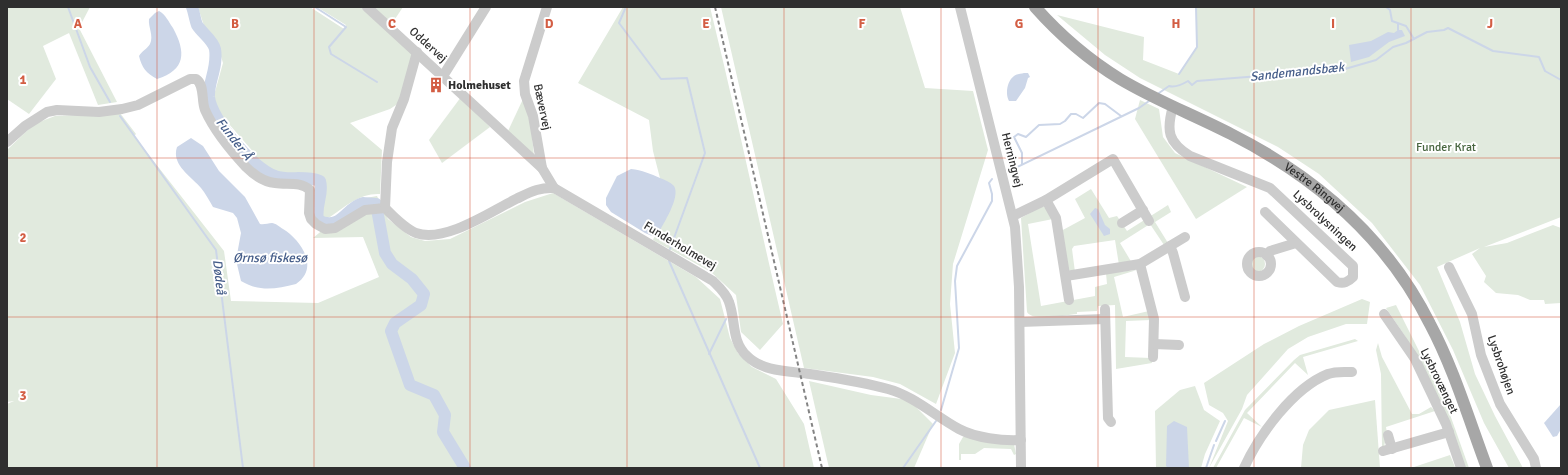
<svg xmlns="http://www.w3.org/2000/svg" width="1568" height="475" font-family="Signika,sans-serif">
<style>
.green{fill:#e1eade}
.water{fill:#ccd6e8}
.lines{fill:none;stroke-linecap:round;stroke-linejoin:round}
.stream{stroke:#ccd6e8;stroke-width:2}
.river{stroke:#ccd6e8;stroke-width:12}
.minor{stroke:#ccc;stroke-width:10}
.major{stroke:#a7a7a7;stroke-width:12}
.rail{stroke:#848484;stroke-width:2;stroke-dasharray:4 3;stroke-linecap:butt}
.grid{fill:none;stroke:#d35d43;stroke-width:1;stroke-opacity:0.55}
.labels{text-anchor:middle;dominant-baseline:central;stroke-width:4;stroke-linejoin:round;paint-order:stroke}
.street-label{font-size:12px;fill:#2f2f2f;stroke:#fff}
.poi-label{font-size:12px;font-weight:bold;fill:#2f2f2f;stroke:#fff;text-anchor:start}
.park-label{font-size:12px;fill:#486640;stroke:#fff}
.water-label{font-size:13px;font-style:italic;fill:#455d89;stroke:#fff}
.grid-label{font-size:13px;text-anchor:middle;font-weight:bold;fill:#d35d43;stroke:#fff;stroke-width:4;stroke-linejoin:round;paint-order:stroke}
</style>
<rect width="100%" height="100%" fill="#fff"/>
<g class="green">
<polygon points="7,7 90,7 79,28 117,102 98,105 69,33 43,46 56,79 29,114 7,99"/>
<path d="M198,7H310L344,29L346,25L317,7H364L413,52L402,101L390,109L350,123L382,150L380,194C360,193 346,206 330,217L325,218L321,216L320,208L326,189L320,177L310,174L278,175L253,160L256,155L215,108L213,99L223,63L216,40L204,26Z"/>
<polygon points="373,7 403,7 391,25"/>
<path d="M623,7H710C736,112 758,218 783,324L760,350L741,332L736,295L711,272L653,240L675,191L661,182L653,151L649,120L578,83Z"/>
<polygon points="721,7 900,7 925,88 973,91 988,150 953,264 950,304 955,353 936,404 900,384 873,377 804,368"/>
<polygon points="1196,7 1561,7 1561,217 1484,247 1507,243 1553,225 1561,228 1561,303 1545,304 1544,300 1530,300 1518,295 1496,293 1484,282 1486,276 1472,254 1480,248 1437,267 1460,322 1475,374 1495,416 1523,468 1509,468 1484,423 1453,350 1420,285 1372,223 1319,174 1278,147 1140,78 1105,55 1057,15 1144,37 1143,60 1179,74 1197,47"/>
<polygon points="461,97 490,127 442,163 429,140"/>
<polygon points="523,99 531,125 534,156 508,131"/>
<polygon points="1140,100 1159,109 1163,137 1175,153 1247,187 1196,219 1135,119"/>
<polygon points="120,113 136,134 134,136 224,251 231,301 318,303 379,277 363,237 313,238 360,199 377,196 388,219 411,237 425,241 450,239 525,202 553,193 696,277 720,299 730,338 738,353 752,367 776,379 804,424 814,468 7,468 7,404 14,401 7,402 7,150 34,124 55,116"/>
<polygon points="1091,189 1109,218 1117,216 1127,231 1168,205 1171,212 1155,222 1168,243 1164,245 1150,224 1120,243 1132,263 1119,265 1115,240 1074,246 1072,249 1075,272 1068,270 1061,231 1085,218 1075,199"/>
<path d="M1042,206L1046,208L1053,219L1028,224L1041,306L1095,296V287L1107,284L1106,273L1137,270L1114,277L1123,317L1149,311L1151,320L1126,321L1125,357L1151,358L1152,363L1116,369L1115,305L1098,306L1097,311L1077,312V314C1065,315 1033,322 1027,312L1021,218Z"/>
<circle cx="1257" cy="264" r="8"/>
<polygon points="1362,299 1370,302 1367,324 1346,324 1308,337 1288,349 1247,395 1242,409 1209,468 1228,421 1223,413 1209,405 1204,383 1264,344 1299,326"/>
<polygon points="1396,305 1448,409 1469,468 1464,468 1405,336 1386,308"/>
<polygon points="1355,339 1358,341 1303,357 1308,375 1295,363 1247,413 1262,427 1244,418 1216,468 1213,468 1245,410 1294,360 1300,355"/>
<polygon points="1378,343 1382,357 1412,414 1419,414 1431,407 1435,411 1386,427 1387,433 1384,447 1382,448 1381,374 1376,350"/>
<polygon points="809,381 871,395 909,400 933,424 914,468 829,468"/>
<polygon points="1195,386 1204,410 1220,421 1205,454 1201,468 1156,468 1155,411 1180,390"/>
<polygon points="1375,400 1380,468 1301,468 1303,445 1309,430 1329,410"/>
<polygon points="968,436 1014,444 1016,454 1014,455 1011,449 984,448 975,454 961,454 961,460 959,460 959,444 963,437"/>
<polygon points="1450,455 1455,467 1411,468"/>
</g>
<g class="water">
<path d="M159,11C166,15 168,21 173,28C186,52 186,70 157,79C146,73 142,68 139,56C142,51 147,49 150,44C154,36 148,27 149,19L155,13Z"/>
<polygon points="1398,30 1402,30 1405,36 1389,42 1369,57 1351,62 1349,45 1371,41 1388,32 1394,33"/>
<path d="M1024,73H1028L1030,77L1028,78L1025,88L1016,101H1009C1005,94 1007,81 1014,76C1016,74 1021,74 1024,73Z"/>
<path d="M191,138L203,146L219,171L245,197L260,224C264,225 268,223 272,223C275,223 280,227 283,229C301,240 320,268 296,284C276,289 259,292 241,281L236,260L241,233L237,218L233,213L213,207C209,200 205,193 201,188C191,176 171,165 177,147Z"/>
<path d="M631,169C642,170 651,174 660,178C665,180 670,182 674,186C681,197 663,224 658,234L652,236L645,233L611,212L606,205V198L617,176Z"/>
<polygon points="1095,208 1098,209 1105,225 1110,229 1110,234 1104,236 1090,214"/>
<polygon points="1561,404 1561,429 1557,436 1553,437 1544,423"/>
<polygon points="1174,421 1187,427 1189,468 1168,468 1166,466 1167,426"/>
</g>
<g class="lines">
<g class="stream">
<polyline points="68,7 90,67 110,102"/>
<polyline points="315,7 346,27 329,47 331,54 377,82"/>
<polyline points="1386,7 1390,10 1392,21 1406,26 1414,39"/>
<polyline points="625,9 619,23 661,79 687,78 705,153 670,249"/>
<polyline points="1398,24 1398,30"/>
<polyline points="1179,74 1197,47 1196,7"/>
<path d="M1159,93L1169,86C1176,88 1183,84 1188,81L1192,85L1197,81L1332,70L1338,71L1376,60L1393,47L1406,43L1427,32L1444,30L1448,28L1493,51L1539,57L1545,71L1561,80"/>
<polyline points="120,116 216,250 243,468"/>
<polyline points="1022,164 1022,153 1014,137 1018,134 1026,137 1039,125 1060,124 1065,121 1071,114 1076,114 1083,118 1099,103 1105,104 1121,116"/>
<polyline points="1013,169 1139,108 1149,101"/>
<polyline points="669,261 760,468"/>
<polyline points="709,354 726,319"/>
<polyline points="941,410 959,348 955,281 957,266 992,201 992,194 989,183 992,179"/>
<polyline points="1216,441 1225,421"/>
<polyline points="903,468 936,421"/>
<polyline points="1206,468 1214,445"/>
</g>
<path class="river" d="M192,7C194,12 195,20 197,25C202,33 213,40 215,49C218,68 208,82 209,97C211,119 253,169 275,176C288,181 304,175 320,181C324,194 315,204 318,220C341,232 346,207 363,203C367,203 372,204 376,204L385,253L392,264L412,279L424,294L421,305L395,323L391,331L410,385L434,395L445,415L443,432L465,468"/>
<g class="minor">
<polyline points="367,7 542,168"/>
<polyline points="547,7 524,81 525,94 533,116 542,168 554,188"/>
<polyline points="960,7 1015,227 1019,287 1021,468"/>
<polyline points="443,76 486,7"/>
<path d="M1173,106C1166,131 1168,142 1190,156L1270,188L1353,266V277C1348,282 1344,284 1337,282L1265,212"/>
<path d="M7,142L25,126L47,112L57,110L99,112L122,109L138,105L190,79H196C205,85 201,100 205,110C214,130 231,151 246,167C254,175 264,182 275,183C288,185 300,181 310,190L309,213L311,219L316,224L325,229L335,228L365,210L385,208C394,217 404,228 416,233C445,243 490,212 516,199C529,193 539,187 554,188L713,281C719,287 726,293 729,302C736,321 731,341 747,356C763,372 789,371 810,374C836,378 863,382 888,389C914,396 935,416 959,429C976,438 1002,441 1021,440"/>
<polyline points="1046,200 1056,218 1069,300"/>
<polyline points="385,208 387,162 392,128 404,99 417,52"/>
<polyline points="1013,216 1046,200 1113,159 1149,221"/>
<polyline points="1122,223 1143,210"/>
<polyline points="1170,246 1173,253 1185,297"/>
<circle cx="1259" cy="264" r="12"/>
<polyline points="1267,256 1270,251 1296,243"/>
<polyline points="1140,264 1154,319 1153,357"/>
<polyline points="1449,267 1472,314 1481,355 1500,404 1534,459 1536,468"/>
<polyline points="1066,276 1140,264 1185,237"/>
<polyline points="1105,309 1108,418 1111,422"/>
<polyline points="1384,314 1415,359 1446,424 1461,468"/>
<polyline points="1020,322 1105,319"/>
<polyline points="1154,344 1179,345"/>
<polyline points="1388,435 1392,449"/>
<polyline points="1383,451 1449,432"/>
<path d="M1244,468C1259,435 1293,388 1328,374C1336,371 1344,372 1352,372"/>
</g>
<path class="major" id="s1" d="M1035,7C1059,34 1089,60 1120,79C1155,100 1194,115 1231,134C1316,177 1387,238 1430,324C1454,369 1469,420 1487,468"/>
<polyline class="rail" points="715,7 822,468"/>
</g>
<path class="grid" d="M157,7V468M314,7V468M470,7V468M627,7V468M784,7V468M941,7V468M1098,7V468M1254,7V468M1411,7V468M7,158H1561M7,317H1561"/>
<defs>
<symbol id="building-bare" viewBox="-9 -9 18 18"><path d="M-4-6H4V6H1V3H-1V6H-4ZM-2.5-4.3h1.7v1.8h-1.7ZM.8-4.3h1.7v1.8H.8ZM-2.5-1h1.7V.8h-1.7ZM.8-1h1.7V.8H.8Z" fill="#d35d43" stroke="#fff" stroke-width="2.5" paint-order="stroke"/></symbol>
</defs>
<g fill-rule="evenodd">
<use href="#building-bare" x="425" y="74" width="22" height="22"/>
</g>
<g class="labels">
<g class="street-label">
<text transform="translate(428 45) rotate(42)">Oddervej</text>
<text transform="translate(542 107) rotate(78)">Bævervej</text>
<text transform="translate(1012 160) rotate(76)">Herningvej</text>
<text stroke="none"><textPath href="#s1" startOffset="335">Vestre Ringvej</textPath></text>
<text transform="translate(1325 221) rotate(43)">Lysbrolysningen</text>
<text transform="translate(680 246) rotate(31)">Funderholmevej</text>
<text transform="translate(1501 365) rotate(71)">Lysbrohøjen</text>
<text transform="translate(1439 381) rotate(64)">Lysbrovænget</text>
</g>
<g class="poi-label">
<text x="448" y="85">Holmehuset</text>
</g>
<g class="park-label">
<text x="1446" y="147">Funder Krat</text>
</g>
<g class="water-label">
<text transform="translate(1297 72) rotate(-6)">Sandemandsbæk</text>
<text transform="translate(234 139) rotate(52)">Funder Å</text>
<text x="270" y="258">Ørnsø fiskesø</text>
<text transform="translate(219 277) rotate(83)">Dødeå</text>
</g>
</g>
<g class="grid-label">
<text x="78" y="28">A</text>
<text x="235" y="28">B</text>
<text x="392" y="28">C</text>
<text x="549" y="28">D</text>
<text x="706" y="28">E</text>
<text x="862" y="28">F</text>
<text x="1019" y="28">G</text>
<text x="1176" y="28">H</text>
<text x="1333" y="28">I</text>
<text x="1490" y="28">J</text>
<text x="23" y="84">1</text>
<text x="23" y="242">2</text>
<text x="23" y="400">3</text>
</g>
<rect width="1568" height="475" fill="none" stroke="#2f2f2f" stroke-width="16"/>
</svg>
